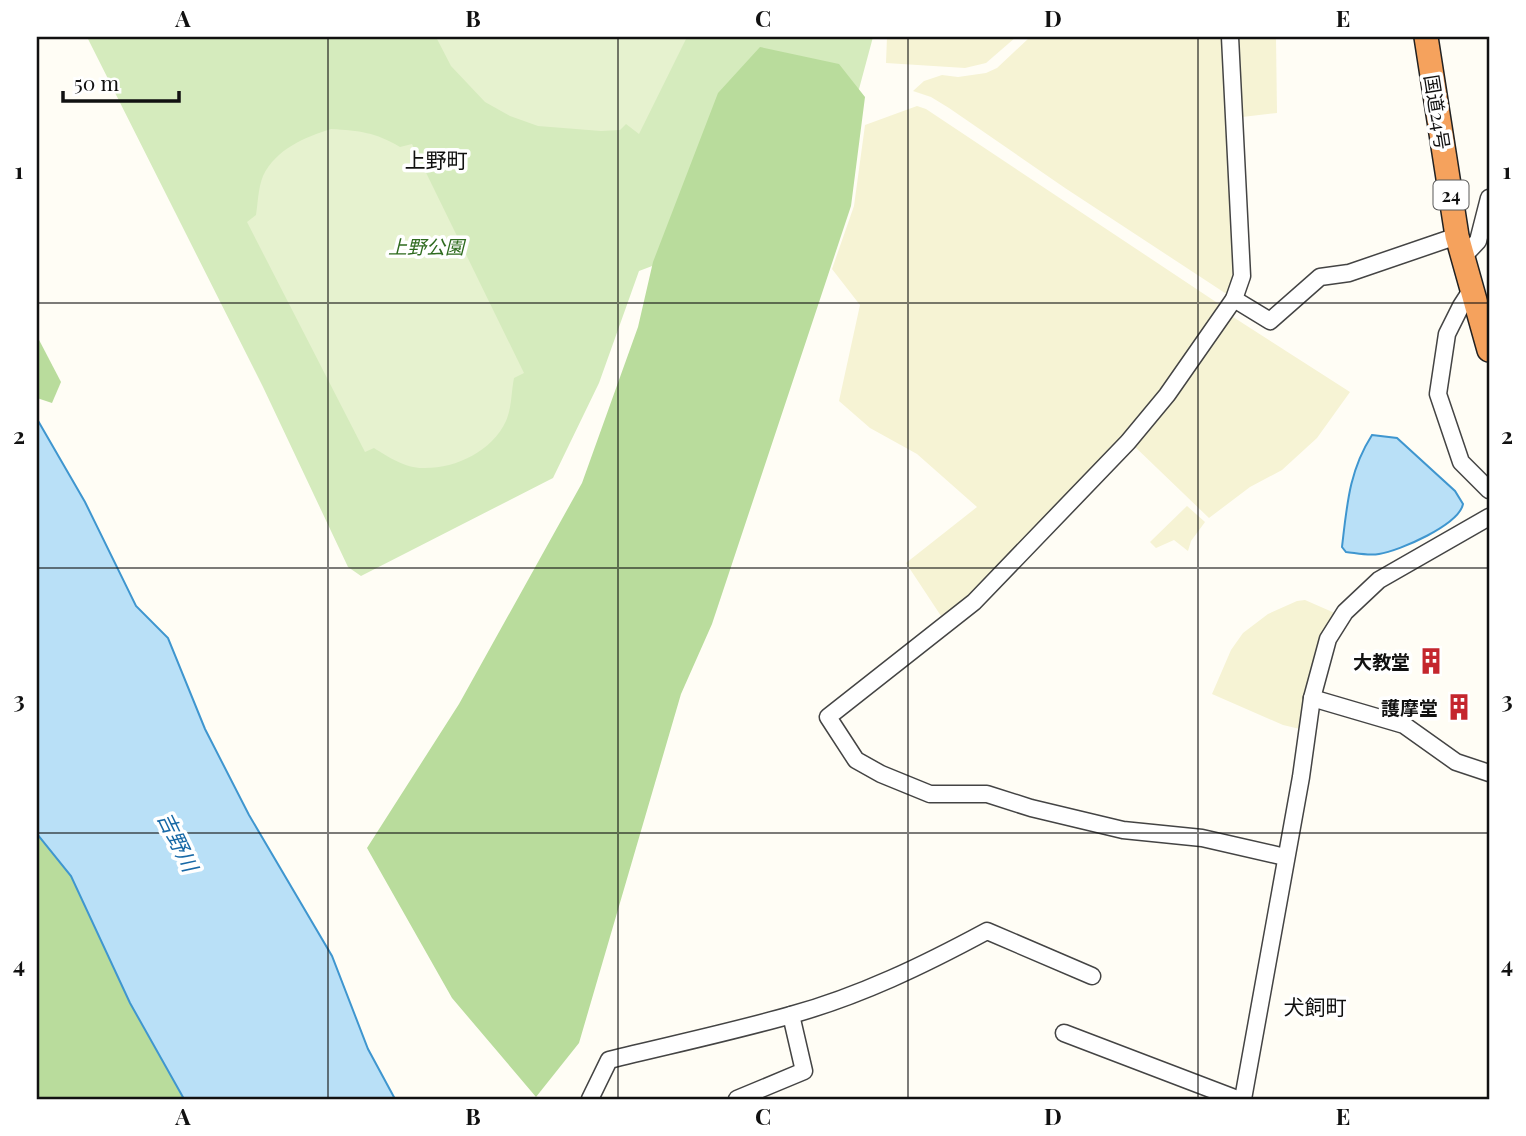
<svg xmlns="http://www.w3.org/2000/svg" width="1526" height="1136" font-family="'Playfair Display','Noto Sans JP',serif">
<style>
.farmland{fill:#f6f3d4}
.green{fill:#d5ebbd}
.forest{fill:#b9dc9c}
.pitch{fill:#e6f2cf}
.water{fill:#b9e0f7;stroke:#3f96cf;stroke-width:2}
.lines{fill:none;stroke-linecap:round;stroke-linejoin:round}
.minor-casing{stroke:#444;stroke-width:19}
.highway-casing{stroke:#222;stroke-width:26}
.minor{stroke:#fff;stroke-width:16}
.highway{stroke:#f5a25d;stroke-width:23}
.grid{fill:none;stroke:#111;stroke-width:2;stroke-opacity:0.55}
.labels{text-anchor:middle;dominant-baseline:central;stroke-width:7;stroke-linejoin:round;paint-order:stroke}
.shield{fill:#fff;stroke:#585858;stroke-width:2}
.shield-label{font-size:18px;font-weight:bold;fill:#111}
.street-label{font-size:19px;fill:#111;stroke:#fff}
.park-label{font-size:19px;font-style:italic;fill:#2f6b1f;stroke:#fff}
.poi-label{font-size:19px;font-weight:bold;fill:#111;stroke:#fff;text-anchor:end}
.neighbourhood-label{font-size:21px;fill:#111;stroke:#fff}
.water-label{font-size:21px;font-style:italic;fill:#1768a6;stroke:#fff}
.neatline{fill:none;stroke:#111;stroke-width:2.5}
.grid-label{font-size:23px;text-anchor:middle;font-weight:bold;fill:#111}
</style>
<rect width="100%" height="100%" fill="#fffdf5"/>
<g class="farmland">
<polygon points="887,37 1016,37 986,63 965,68 886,63"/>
<polygon points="1030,37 1223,37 1237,276 1228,295 1065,188 949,108 931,97 913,91 924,81 942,75 958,77 986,73 997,68"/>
<polygon points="1236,37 1276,37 1277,113 1242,117"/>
<polygon points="917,106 926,109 1219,304 1219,312 1167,385 1125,438 967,602 943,619 906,563 977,507 917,454 870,428 839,401 860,305 832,269 854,206 865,125"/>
<polygon points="1230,315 1350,392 1317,438 1282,470 1250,487 1209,518 1132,444"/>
<polygon points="1187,506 1205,522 1191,541 1188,551 1174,540 1156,548 1150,542"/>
<polygon points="1305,600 1337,614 1316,656 1300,729 1283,725 1212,694 1231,650 1243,633 1268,614 1297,601"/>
</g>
<polygon class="green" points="87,37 873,37 859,89 765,70 668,260 639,271 599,383 553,478 361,576 348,567 263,387"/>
<g class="forest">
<polygon points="760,47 839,64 865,97 851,206 712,624 681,694 579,1043 536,1097 452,998 367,848 459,704 582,483 638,327 653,262 718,93"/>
<polygon points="37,336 61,382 52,403 37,398"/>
<polygon points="37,834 71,876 130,1003 184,1099 37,1099"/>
</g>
<g class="pitch">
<polygon points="436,37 687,37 639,134 626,124 620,130 601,131 538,126 510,116 485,102 451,66"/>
<path d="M331,129C360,131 375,132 400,147L412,144L524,373L514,378C511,393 512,407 506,421C492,451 457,468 425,468C407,469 388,457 374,448L365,452L247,222L256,215C258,203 258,188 263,176C276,149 305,137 331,129Z"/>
</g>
<g class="water">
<polygon points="37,419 85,502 136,606 168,638 205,729 249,815 332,956 368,1049 395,1099 184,1099 130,1003 71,876 37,834"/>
<path d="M1372,435L1397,438L1455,491L1463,504C1459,525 1399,551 1379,554C1368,556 1356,553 1346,552L1342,547C1347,505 1349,471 1372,435Z"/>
</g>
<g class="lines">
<defs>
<g id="minor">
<polyline points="1230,37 1242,276 1234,299 1167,395 1128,442 974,602 828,717 856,760 881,774 930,794 987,794 1031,808 1123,830 1202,838 1285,857"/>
<polyline points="1463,257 1478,241 1489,198"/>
<polyline points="1472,289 1461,306 1447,334 1438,394 1461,462 1489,490"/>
<polyline points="1234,299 1270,321 1320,277 1349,273 1457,236"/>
<polyline points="1312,698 1404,725 1456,762 1489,773"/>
<polyline points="1064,1033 1237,1099"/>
<path d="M590,1099L609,1060C670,1045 731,1032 791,1015C860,996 924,965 987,931L1092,976"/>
<polyline points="737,1099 804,1071 791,1015"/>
<polyline points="1243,1099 1301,777 1312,698 1328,639 1345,612 1379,580 1489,517"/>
</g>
<polyline id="highway" points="1426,37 1457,236 1489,350"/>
</defs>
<use href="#minor" class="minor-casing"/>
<use href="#highway" class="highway-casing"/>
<use href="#minor" class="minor"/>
<use href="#highway" class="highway"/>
</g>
<path class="grid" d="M328,37V1099M618,37V1099M908,37V1099M1198,37V1099M37,303H1489M37,568H1489M37,833H1489"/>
<defs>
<symbol id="building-bare" viewBox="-9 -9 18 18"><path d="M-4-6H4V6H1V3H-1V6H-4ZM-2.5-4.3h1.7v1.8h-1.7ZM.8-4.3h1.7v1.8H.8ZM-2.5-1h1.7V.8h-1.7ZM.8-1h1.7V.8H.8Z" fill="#c4262e" stroke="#fff" stroke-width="2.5" paint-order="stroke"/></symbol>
</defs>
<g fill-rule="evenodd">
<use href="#building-bare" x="1412" y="642" width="38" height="38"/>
<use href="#building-bare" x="1440" y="688" width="38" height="38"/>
</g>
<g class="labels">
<rect class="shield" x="1433.5" y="180.5" width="35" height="29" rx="5"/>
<g class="shield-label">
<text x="1451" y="195">24</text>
</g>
<g class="street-label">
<text transform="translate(1438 112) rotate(81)">国道24号</text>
</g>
<g class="park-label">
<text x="426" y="246">上野公園</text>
</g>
<g class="poi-label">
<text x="1410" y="661">大教堂</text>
<text x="1438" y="707">護摩堂</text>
</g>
<g class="neighbourhood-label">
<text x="436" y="159">上野町</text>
<text x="1315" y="1006">犬飼町</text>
</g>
<g class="water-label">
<text transform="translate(179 841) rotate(64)">吉野川</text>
</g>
</g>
<rect width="1526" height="1136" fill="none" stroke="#ffffff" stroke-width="77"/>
<path d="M63 91v10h116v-10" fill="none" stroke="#111111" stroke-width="3.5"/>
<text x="74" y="91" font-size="21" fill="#111111" stroke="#ffffff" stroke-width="5" paint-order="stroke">50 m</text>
<rect x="38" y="38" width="1450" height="1060" class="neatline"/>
<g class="grid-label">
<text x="183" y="27">A</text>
<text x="473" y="27">B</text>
<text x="763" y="27">C</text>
<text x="1053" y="27">D</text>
<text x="1343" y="27">E</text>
<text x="19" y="179">1</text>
<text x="1507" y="179">1</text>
<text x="19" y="444">2</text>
<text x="1507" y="444">2</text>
<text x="19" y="708">3</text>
<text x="1507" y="708">3</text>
<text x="19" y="973">4</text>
<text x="1507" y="973">4</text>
<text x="183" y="1125">A</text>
<text x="473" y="1125">B</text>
<text x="763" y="1125">C</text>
<text x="1053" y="1125">D</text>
<text x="1343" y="1125">E</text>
</g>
</svg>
